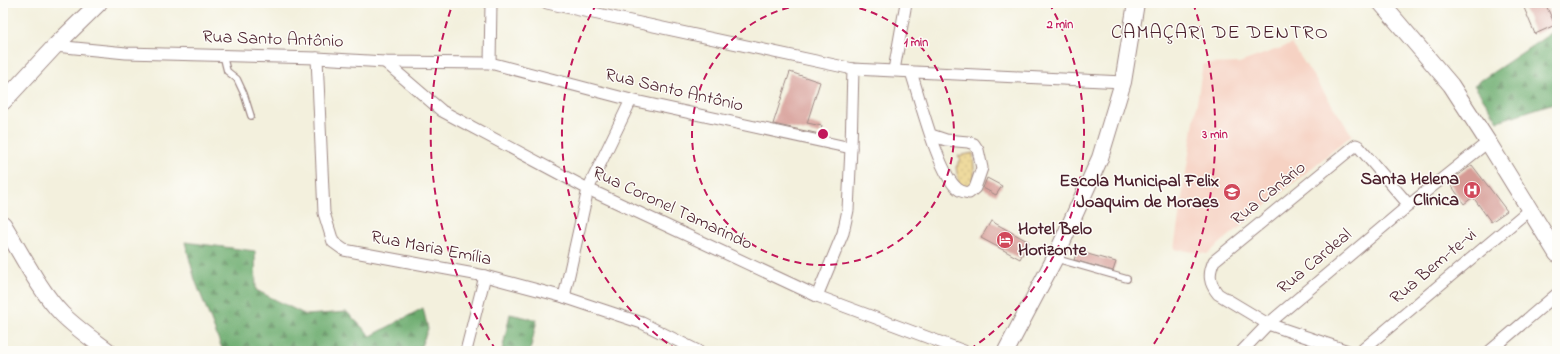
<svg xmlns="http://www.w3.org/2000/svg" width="1560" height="354" font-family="'Indie Flower',sans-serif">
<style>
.built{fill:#f6d2c3}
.forest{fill:url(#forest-firs);stroke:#5b664c}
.sand{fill:url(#sand-dots);stroke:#9c7c64}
.building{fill:#d69b95}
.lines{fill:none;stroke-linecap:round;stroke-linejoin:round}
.lane-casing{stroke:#9e8884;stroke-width:8}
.street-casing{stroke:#9e8884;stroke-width:13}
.secondary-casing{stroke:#9e8884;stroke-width:18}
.lane{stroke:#fff;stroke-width:5.5}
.street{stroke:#fff;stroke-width:11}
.secondary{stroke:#fff;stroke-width:16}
.ring{fill:none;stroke:#c2185b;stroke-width:2;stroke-dasharray:7 5}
.labels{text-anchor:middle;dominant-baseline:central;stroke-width:3;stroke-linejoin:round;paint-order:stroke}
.street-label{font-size:18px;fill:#4a1f2b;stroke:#fdfcf7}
.poi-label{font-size:18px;font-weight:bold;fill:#4a1f2b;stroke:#fdfcf7;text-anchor:end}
.quarter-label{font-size:20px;letter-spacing:1px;fill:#4a1f2b;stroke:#fdfcf7}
.centre{fill:#c2185b;stroke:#fdfcf7;stroke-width:2}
.ring-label{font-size:12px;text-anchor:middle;font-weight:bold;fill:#c2185b;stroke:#fdfcf7;stroke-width:3;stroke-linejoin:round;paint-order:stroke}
</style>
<defs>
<pattern id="forest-firs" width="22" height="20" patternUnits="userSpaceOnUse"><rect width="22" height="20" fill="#6cac6e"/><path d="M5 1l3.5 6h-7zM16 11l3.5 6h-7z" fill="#5b8b5b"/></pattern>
<pattern id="sand-dots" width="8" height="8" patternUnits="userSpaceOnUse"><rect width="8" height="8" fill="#eeda9e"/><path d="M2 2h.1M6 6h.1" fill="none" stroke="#cebb88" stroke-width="1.8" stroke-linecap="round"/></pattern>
</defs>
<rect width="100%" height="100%" fill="#fdfcf7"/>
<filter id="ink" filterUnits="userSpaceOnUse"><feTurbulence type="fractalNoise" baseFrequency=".025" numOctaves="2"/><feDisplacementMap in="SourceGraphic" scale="8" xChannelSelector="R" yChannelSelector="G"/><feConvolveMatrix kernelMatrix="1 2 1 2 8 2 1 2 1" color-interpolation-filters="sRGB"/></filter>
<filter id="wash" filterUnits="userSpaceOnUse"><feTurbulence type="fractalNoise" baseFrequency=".012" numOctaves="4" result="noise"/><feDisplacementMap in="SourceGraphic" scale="16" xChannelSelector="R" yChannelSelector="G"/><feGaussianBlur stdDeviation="0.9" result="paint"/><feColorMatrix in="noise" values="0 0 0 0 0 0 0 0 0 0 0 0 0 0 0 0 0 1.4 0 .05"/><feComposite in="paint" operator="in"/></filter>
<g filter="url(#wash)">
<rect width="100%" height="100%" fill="#f3f0dd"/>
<polygon class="built" points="1292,44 1352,135 1207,254 1174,249 1203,64 1239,63"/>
<g class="forest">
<polygon points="1557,29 1557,102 1498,121 1474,85"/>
<polygon points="185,242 255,251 256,290 306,315 347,312 371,336 423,308 428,329 419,351 223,351 195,280"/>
<polygon points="510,314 537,320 530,351 502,351"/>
</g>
<polygon class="sand" points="973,153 975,184 971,189 959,184 956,167 961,159 958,156"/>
<g id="blocks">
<g class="building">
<polygon points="1522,3 1545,3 1555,25 1535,34"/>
<polygon points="790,72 820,82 807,123 822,126 820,134 773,124"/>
<polygon points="1472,165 1507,211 1491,222 1473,197 1464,204 1449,182"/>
<polygon points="987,178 1002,186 996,195 983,188"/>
<polygon points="991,221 1029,242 1020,259 981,238"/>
<polygon points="1077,251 1116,262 1113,271 1074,260"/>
</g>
</g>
</g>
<g filter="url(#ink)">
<use href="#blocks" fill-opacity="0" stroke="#9e8884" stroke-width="1"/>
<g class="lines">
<defs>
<g id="lane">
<polyline points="223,55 227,71 237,79 244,94 251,116"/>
<polyline points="1057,259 1127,279"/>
</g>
<g id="street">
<polyline points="547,3 853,69 1123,82"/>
<polyline points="55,46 126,53 317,58 385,62 490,63 631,100 851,148"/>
<polyline points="317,58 324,213 333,242 344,250 485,276 564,297 642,323 698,351"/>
<polyline points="385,62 442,111 588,189 817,296 964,351"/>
<polyline points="490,63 491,3"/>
<polyline points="894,70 906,3"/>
<path d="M911,72C919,96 939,176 958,189C961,192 965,192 969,193L975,188L982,168L978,150L974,144L968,142L946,140L931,135"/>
<polyline points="817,296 843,233 848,210 851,148 853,69"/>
<polyline points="564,297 588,189 631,100"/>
<polyline points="466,351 485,276"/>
<polyline points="1242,351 1268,324 1409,205 1488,142"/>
<path d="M1348,351L1268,324L1218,294C1209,283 1208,274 1214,261L1356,145L1358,146L1409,205"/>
<polyline points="1361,351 1529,210"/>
<polyline points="1490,351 1557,294"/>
</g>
<g id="secondary">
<polyline points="1381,3 1451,85 1488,142 1557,254"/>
<polyline points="3,102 55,46 99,3"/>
<path d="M3,224C20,251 40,292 62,314C76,328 92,339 108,351"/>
<polyline points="1006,351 1055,258 1100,158 1123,82 1136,3"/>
</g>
</defs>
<use href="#lane" class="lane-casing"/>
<use href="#street" class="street-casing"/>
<use href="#secondary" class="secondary-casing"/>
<use href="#lane" class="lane"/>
<use href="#street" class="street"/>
<use href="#secondary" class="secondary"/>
</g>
</g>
<g class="ring">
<path d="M824 3A131 131 0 1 1 822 3"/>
<path d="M677 350A261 261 0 0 1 597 3M1049 3A261 261 0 0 1 969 350"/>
<path d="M496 350A392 392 0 0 1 453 3M1193 3A392 392 0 0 1 1150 350"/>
</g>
<defs>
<symbol id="hospital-disc" viewBox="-11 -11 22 22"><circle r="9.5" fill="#d1495b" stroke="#fdfcf7"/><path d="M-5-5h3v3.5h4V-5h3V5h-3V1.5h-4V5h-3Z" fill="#fff"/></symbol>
<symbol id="school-disc" viewBox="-11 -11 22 22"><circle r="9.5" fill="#d1495b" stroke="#fdfcf7"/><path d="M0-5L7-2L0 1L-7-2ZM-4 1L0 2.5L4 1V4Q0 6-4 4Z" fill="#fff"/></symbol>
<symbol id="hotel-disc" viewBox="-11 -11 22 22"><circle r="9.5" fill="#d1495b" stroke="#fdfcf7"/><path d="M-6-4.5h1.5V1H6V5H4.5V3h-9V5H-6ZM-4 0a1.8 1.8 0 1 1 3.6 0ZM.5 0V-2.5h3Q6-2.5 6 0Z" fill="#fff"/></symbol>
</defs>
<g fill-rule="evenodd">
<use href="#hospital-disc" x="1462" y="180" width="20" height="20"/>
<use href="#school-disc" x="1222" y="182" width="20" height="20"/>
<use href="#hotel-disc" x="995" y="230" width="20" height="20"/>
</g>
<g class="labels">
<g class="street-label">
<text transform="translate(273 40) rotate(2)">Rua Santo Antônio</text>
<text transform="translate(674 91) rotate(13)">Rua Santo Antônio</text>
<text transform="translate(1269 194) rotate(-39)">Rua Canário</text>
<text transform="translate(672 209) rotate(25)">Rua Coronel Tamarindo</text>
<text transform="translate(431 249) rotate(11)">Rua Maria Emília</text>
<text transform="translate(1315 262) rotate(-40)">Rua Cardeal</text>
<text transform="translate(1434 267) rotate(-40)">Rua Bem-te-vi</text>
</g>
<g class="poi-label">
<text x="1459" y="180">Santa Helena<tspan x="1459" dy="21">Clinica</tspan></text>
<text x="1219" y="182">Escola Municipal Felix<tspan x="1219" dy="21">Joaquim de Moraes</tspan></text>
<text x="1018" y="230" text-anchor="start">Hotel Belo<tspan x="1018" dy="21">Horizonte</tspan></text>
</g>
<g class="quarter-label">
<text x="1220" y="33">CAMAÇARI DE DENTRO</text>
</g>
</g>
<circle cx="823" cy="134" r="6" class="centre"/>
<g class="ring-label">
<text x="1060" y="28">2 min</text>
<text x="916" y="46">1 min</text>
<text x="1215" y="138">3 min</text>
</g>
<rect width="1560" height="354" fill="none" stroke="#fdfcf7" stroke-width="16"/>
</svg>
